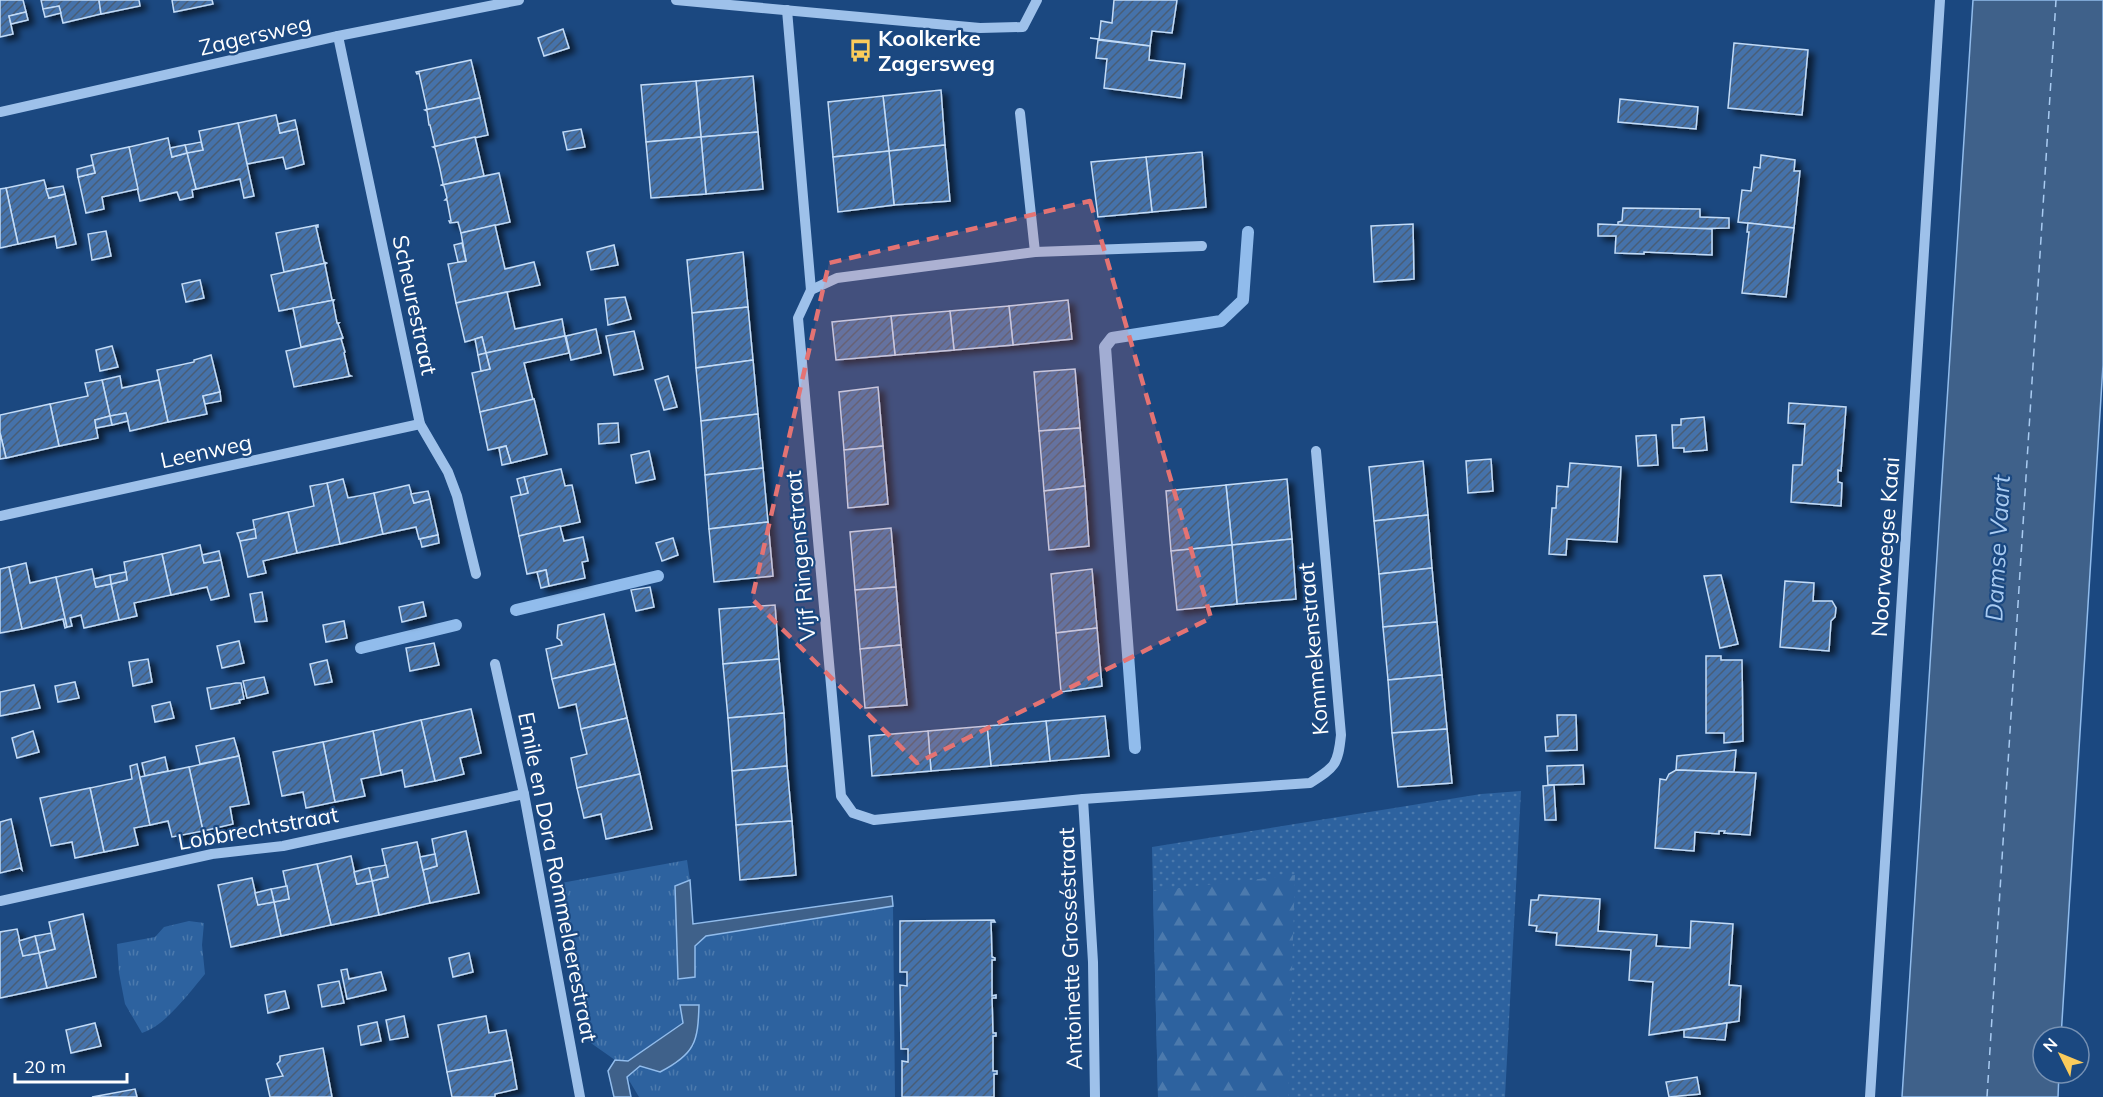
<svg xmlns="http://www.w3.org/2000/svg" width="2103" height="1097" font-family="Mulish,sans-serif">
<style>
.grass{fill:url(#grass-dots)}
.forest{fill:url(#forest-firs)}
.park{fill:url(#park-tufts)}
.water{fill:#3f618a;stroke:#91bcec;stroke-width:1.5}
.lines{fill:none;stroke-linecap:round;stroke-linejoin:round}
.stream{stroke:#91bcec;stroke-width:12}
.ferry{stroke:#a9cbf1;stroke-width:1.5;stroke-dasharray:8 6;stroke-linecap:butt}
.building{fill:url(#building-hatch);stroke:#c2dbf7;stroke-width:1.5;filter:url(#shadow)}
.minor{stroke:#9ec1ea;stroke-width:10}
.marked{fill:#e47373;fill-opacity:0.2;stroke:#e47373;stroke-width:4.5;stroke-dasharray:12 8;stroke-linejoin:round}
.labels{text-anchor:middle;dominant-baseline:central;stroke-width:4.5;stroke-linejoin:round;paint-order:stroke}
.street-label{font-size:22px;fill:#fff;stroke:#1b4880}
.poi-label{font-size:22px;font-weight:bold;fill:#fff;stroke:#1b4880;text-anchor:start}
.water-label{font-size:24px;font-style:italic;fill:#a9cbf1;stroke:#1b4880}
</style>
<defs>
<pattern id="grass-dots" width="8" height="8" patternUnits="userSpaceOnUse" patternTransform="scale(1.5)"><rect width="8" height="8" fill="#2d629f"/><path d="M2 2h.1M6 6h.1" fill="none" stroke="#4c7aad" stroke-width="1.8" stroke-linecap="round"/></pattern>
<pattern id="forest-firs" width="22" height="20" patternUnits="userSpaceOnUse" patternTransform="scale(1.5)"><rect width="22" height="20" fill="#2d629f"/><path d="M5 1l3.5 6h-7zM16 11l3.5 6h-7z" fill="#4c7aad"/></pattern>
<pattern id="park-tufts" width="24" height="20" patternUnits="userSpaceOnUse" patternTransform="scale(1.5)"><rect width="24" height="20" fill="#2d629f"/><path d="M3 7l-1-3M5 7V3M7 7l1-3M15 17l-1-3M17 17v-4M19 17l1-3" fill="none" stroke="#4c7aad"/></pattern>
<pattern id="building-hatch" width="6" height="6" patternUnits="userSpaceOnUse" patternTransform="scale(1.5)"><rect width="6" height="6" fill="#4472aa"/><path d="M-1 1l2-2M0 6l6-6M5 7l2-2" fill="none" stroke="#485d76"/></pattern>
<filter id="shadow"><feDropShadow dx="6" dy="4" stdDeviation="3" flood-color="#0009"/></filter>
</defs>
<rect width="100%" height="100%" fill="#1b4880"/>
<polygon class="grass" points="1521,791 1505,1097 1158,1097 1152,847 1481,794"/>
<polygon class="forest" points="1295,875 1288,1097 1158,1097 1153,891"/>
<g class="park">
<polygon points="687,860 690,880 675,886 695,977 695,946 706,936 893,906 895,1097 639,1097 627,1077 640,1066 660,1072 677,1063 694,1045 683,1022 628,1061 615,1060 588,1041 561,883"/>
<path d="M189,921L204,923L202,945L205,974C189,993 165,1026 142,1033L125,1004L119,973L117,944L155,937L164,927Z"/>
</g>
<g class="water">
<polygon points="1973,0 2103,0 2103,365 2061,1037 2043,1037 2043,1073 2059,1073 2058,1097 1902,1097"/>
<polygon points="690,880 693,924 892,896 893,906 706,936 695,946 695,977 678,979 675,886"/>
<path d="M680,1005H699C698,1042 695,1054 660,1072L640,1066L627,1077L631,1097H614L608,1071L615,1060L628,1061L683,1023Z"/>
</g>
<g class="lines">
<g class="stream">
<polyline points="516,610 658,576"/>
<polyline points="361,648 456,625"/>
<polyline points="1135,748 1105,347 1112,338 1221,321 1243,300 1248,232"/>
</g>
<polyline class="ferry" points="1987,1097 2056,0"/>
</g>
<g class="building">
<polygon points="0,0 23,0 26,12 9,16 13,34 0,37"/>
<polygon points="41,0 99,0 101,14 63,23 59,6 43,9"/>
<polygon points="99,0 139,0 140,6 101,14"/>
<polygon points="172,0 212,0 213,4 174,12"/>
<polygon points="1114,0 1177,0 1172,33 1152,31 1150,46 1090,38 1099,39 1101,21 1112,23"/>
<polygon points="59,6 61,13 45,17 43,9"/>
<polygon points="26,12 28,20 11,24 9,16"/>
<polygon points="563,29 569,48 544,56 538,38"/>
<polygon points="1098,40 1150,46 1149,60 1185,64 1181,98 1104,88 1107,59 1096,58"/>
<polygon points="1734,43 1808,50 1802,115 1728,108"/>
<polygon points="471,60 480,98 425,110 427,109 419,73 417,74 416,72"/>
<polygon points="753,76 758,132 701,137 696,81"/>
<polygon points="696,81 701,137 646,142 641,85"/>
<polygon points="941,90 945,145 889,151 883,96"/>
<polygon points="883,96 889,151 833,157 828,102"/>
<polygon points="480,98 488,135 433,147 435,146 430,125 429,125 427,111 425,110"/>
<polygon points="1620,99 1698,107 1696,129 1618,122"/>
<polygon points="276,115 280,133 297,129 304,164 286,169 283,157 247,164 238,123"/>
<polygon points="295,120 297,129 280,133 278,124"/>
<polygon points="238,123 254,196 244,198 240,179 196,189 187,153 203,150 199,131"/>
<polygon points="581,129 585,147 567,150 563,132"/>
<polygon points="758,132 763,189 706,194 701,137"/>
<polygon points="475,137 484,176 442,185 443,184 440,169 435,148 433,147"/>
<polygon points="701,137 706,194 651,198 646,142"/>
<polygon points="168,138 172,157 187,153 196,189 192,190 193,197 180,200 177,192 140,201 129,147"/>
<polygon points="201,142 203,150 187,153 185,145"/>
<polygon points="185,145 187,153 172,157 170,148"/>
<polygon points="945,145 950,201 894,205 889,151"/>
<polygon points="129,147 138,189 102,197 104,209 86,213 78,177 95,173 91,155"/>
<polygon points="889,151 894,205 838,212 833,157"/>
<polygon points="1202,152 1206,207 1152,212 1146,157"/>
<polygon points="1761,155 1795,160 1794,171 1800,171 1794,228 1738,222 1742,190 1751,191 1754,167 1760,168"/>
<polygon points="1146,157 1152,212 1098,217 1091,162"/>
<polygon points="93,165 95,173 78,177 77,169"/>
<polygon points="499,173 510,222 461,233 458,222 450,223 449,221 451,221 447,200 445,200 447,198 444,186 442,185"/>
<polygon points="44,180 49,198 65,194 76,244 57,248 55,236 18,244 6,188"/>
<polygon points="63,186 65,194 49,198 46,189"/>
<polygon points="6,188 18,244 0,248 0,189"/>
<polygon points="1623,208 1700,209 1700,217 1729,218 1729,228 1679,229 1618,225 1618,222 1622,221"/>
<polygon points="1748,223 1794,228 1786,297 1742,293 1749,232 1747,232"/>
<polygon points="1413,224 1414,279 1374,282 1371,226"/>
<polygon points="1598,224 1712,229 1712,255 1644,252 1644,254 1615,253 1616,236 1598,236"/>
<polygon points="318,225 318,227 316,227 324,262 326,263 284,272 276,233"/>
<polygon points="495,225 505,269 534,262 540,285 456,303 448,264 466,261 461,233"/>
<polygon points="106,231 111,256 92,260 88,234"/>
<polygon points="462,243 466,261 458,262 454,245"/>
<polygon points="614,245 618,265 591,270 587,252"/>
<polygon points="743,252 748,307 692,313 687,260"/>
<polygon points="326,263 325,265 332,300 334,300 279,311 271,275"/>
<polygon points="200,280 204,298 186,302 182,284"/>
<polygon points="507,292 515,329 562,319 565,336 486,353 482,337 465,342 456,303"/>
<polygon points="625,297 631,319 608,325 605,299"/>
<polygon points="334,300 333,302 337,323 339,323 338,324 343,338 301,347 293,308"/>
<polygon points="1068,300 1072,339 1013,345 1009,306"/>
<polygon points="1009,306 1013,345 954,350 950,311"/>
<polygon points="748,307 753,360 696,368 692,313"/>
<polygon points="950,311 954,350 895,355 891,316"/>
<polygon points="891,316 895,355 836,360 832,322"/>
<polygon points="596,329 601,353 571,360 566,336"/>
<polygon points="634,331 643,369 614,375 606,336"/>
<polygon points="565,336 569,353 524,363 533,400 480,412 472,373 490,369 486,353"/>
<polygon points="482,337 486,353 478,355 475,339"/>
<polygon points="343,338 341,339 345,352 344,353 349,375 351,376 294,387 286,351"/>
<polygon points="112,346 118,367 100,371 96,350"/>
<polygon points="486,353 490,369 481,371 478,355"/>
<polygon points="211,355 220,392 203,396 207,414 168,422 157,370 194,362 194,360"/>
<polygon points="753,360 758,414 701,421 696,368"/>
<polygon points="1075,369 1080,428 1039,431 1034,372"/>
<polygon points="120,376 122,388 159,380 168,422 130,431 126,413 110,416 102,380"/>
<polygon points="668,376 677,407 664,410 655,380"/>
<polygon points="102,380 110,416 95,420 98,438 59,446 50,404 88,396 85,383"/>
<polygon points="878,387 883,446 844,450 839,392"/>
<polygon points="220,392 221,401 205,404 203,396"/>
<polygon points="534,399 547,454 511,463 506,446 488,450 480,412"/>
<polygon points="1789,403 1846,407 1841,471 1838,470 1838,482 1842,483 1841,506 1791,502 1793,465 1802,465 1805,424 1788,423"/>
<polygon points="50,404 59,446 6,458 0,433 0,415"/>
<polygon points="126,413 128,421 112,425 110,416"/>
<polygon points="758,414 763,468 705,475 701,421"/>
<polygon points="110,416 112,425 96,428 95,420"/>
<polygon points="1704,417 1707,450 1684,452 1684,448 1673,448 1672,425 1681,425 1681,419"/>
<polygon points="618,423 619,442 599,444 598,424"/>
<polygon points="1080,428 1085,486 1044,491 1039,431"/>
<polygon points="0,433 6,458 0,459"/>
<polygon points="1656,435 1658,465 1638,466 1636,436"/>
<polygon points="506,446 511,463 502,465 499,448"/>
<polygon points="883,446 888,504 848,508 844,450"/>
<polygon points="649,451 655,479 636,483 631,455"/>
<polygon points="1491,459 1493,491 1468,493 1466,461"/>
<polygon points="1423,461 1428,515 1374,521 1369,467"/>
<polygon points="1570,463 1621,467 1617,542 1567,539 1566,555 1549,554 1552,508 1556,508 1557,486 1568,487"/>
<polygon points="763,468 768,522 709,529 705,475"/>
<polygon points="561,469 565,486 572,485 580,522 519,536 511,497 528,493 524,477"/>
<polygon points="524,477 528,493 521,495 517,479"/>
<polygon points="343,479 348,498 374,493 383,534 340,544 327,483"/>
<polygon points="1287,479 1292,539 1232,545 1226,485"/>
<polygon points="327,483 340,544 297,553 288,512 314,506 310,486"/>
<polygon points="409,485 414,503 430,499 438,535 419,539 416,527 383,534 374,493"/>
<polygon points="1226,485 1232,545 1171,551 1166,491"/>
<polygon points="1085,486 1089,546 1049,550 1044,491"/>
<polygon points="428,491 430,499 414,503 411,494"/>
<polygon points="288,512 297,553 263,561 266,573 248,577 240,541 256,538 253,520"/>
<polygon points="1428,515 1432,568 1379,574 1374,521"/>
<polygon points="768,522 773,576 714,582 709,529"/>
<polygon points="560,526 564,541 583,537 588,561 582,562 585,578 549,586 546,570 527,574 519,536"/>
<polygon points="891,528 896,587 855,590 850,532"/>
<polygon points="255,529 256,538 240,541 237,533"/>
<polygon points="438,535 439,543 422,547 420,539"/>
<polygon points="673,538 678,555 662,561 656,543"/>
<polygon points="1292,539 1296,599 1237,604 1232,545"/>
<polygon points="200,545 204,563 221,560 229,596 211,600 207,587 171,595 162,554"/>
<polygon points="1232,545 1237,604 1177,610 1171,551"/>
<polygon points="219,551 221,560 204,563 202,555"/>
<polygon points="162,554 171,595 134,603 137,616 119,620 111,584 127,580 124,562"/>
<polygon points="26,563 30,583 56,577 67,627 65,628 63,619 22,629 9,567"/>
<polygon points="9,567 22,629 0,633 0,569"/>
<polygon points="1432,568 1437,622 1383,627 1379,574"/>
<polygon points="92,569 96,587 111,584 119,620 84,628 81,615 70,618 72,626 67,627 56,577"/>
<polygon points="1092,569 1097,628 1056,633 1051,574"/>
<polygon points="546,570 549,586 541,588 537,572"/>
<polygon points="126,572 127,580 111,584 110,575"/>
<polygon points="110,575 111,584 96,587 94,579"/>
<polygon points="1721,575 1738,644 1720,648 1704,576"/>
<polygon points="1785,581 1814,583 1813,601 1832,601 1836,608 1835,617 1831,621 1829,651 1780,647"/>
<polygon points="650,587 654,607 636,611 631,590"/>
<polygon points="896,587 901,645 860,649 855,590"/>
<polygon points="262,592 267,621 255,622 250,594"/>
<polygon points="423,602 426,616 402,622 399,607"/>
<polygon points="775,605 779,659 723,664 719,609"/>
<polygon points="604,614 615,664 552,679 546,649 562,645 561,641 557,638 558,625"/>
<polygon points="344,621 347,638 326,642 323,625"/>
<polygon points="1437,622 1442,675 1388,680 1383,627"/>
<polygon points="1097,628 1102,686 1061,692 1056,633"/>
<polygon points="239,641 244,663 222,668 217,646"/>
<polygon points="434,643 439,665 410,671 406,648"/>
<polygon points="901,645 907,705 865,708 860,649"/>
<polygon points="1706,656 1721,656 1721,660 1742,660 1743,741 1724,743 1724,733 1706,733"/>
<polygon points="148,659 152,682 133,686 129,662"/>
<polygon points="779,659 784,713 728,718 723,664"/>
<polygon points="327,660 332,682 315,685 310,664"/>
<polygon points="615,664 627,718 581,729 576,704 559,708 552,679"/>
<polygon points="1442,675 1447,729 1392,733 1388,680"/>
<polygon points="264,677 268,693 247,698 243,681"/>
<polygon points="75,682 79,698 58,702 55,686"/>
<polygon points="236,683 241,683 244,699 239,700 240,703 211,709 207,688"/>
<polygon points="34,685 40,708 0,716 0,692"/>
<polygon points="170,702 174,718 155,722 152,706"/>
<polygon points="471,709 481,753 460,758 464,774 435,781 421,720"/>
<polygon points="784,713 787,766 732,771 728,718"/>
<polygon points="1557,715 1576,715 1577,750 1546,751 1545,737 1558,736"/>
<polygon points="1105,716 1109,756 1050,761 1046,721"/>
<polygon points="627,718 640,774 577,788 571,758 587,754 581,729"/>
<polygon points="421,720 435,781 405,787 402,770 381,775 373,731"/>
<polygon points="1046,721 1050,761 991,766 987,726"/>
<polygon points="987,726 991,766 931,771 928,731"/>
<polygon points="1447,729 1452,783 1398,787 1392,733"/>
<polygon points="33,731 39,752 17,758 12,738"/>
<polygon points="373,731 381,775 361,779 365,796 335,802 323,742"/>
<polygon points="928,731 931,771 872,776 869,736"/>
<polygon points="234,738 239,756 200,764 196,746"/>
<polygon points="323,742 335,802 306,808 303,792 282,796 273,752"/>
<polygon points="1736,750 1734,772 1676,770 1677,756"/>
<polygon points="239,756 249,804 230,807 233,824 203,831 189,767"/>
<polygon points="165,757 168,771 145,776 142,763"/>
<polygon points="137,764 150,825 134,828 138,845 104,852 90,788 132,779 130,766"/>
<polygon points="1583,765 1584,784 1548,785 1547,766"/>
<polygon points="787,766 792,821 736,825 732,771"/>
<polygon points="189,767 203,831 172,837 168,821 150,825 140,777"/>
<polygon points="1676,770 1756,773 1750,835 1724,833 1725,831 1719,831 1719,834 1695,832 1694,851 1655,848 1660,779 1666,780 1669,774"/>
<polygon points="640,774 652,829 606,839 601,814 584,818 577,788"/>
<polygon points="1554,785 1556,820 1545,820 1543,786"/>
<polygon points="90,788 104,852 75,858 72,842 51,846 40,798"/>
<polygon points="11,819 22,870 20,868 0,873 0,822"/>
<polygon points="792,821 796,875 740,880 736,825"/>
<polygon points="466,831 479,893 430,903 423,870 437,866 432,839"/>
<polygon points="417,842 430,903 379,915 372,881 388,877 382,849"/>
<polygon points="435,854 437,866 423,870 420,857"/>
<polygon points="351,856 357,884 372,881 379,915 331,925 317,864"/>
<polygon points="317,864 331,925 281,936 274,902 289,899 283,871"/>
<polygon points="386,865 388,877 372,881 369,868"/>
<polygon points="369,868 372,881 357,884 354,872"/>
<polygon points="252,878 258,905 274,902 281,936 231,947 218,885"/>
<polygon points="287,886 289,899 274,902 271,889"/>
<polygon points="271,889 274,902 258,905 255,893"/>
<polygon points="1539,895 1600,899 1598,931 1657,935 1656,946 1690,948 1691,921 1733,924 1729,985 1741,986 1739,1021 1649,1035 1653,982 1629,980 1631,950 1556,945 1557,933 1536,931 1537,926 1529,925 1531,900 1538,900"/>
<polygon points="83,914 96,977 47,988 39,953 55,949 49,922"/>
<polygon points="994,920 995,922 991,922 992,957 995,958 995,960 992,960 992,996 996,995 996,998 992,998 993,1033 996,1033 996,1036 993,1036 993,1071 997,1071 997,1074 994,1074 994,1097 902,1097 902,1061 908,1062 908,1049 901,1049 900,985 907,986 907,972 900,972 900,921"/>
<polygon points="17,929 23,956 39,953 47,988 0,998 0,932"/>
<polygon points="51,933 55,949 39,953 35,936"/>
<polygon points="35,936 39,953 23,956 19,941"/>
<polygon points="469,953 473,972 453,977 449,958"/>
<polygon points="347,969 349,979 381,972 386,990 347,999 341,970"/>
<polygon points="339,981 344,1003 322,1007 318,985"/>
<polygon points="285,991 289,1008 268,1013 265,995"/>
<polygon points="404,1016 408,1037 390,1040 386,1020"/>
<polygon points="486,1016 489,1033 506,1030 512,1060 447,1072 438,1025"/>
<polygon points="377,1022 381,1041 361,1045 358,1026"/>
<polygon points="95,1023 101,1046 71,1053 66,1030"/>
<polygon points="1727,1023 1725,1040 1684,1037 1684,1030"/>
<polygon points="323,1048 332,1097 270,1097 266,1079 283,1076 277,1064 280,1061 280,1056"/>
<polygon points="512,1060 517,1089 495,1094 495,1097 452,1097 447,1072"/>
<polygon points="1697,1077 1700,1094 1669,1097 1666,1082"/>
<polygon points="135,1089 137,1097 92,1097"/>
</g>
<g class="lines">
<g class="minor">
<polyline points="676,0 980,28 1023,27 1037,0"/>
<polyline points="787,10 811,290"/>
<polyline points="338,36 420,424 448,472 457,496 476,574"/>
<polyline points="0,112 338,36 519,0"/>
<polyline points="1020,113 1035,252"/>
<path d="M1202,246L1035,252L837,278L811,290L798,318L841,796L853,813L874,820L1083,799L1310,783C1335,767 1338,765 1341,735L1316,451"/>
<polyline points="0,516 420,424"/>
<polyline points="495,664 524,794 580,1097"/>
<polyline points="1083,799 1093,962 1095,1097"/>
<polyline points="0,901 212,854 283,846 524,794"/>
<polyline points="1870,1097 1940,0"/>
</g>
</g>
<path class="marked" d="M1090,201L1211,618L917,763L752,599L829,263Z"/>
<defs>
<symbol id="bus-bare" viewBox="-9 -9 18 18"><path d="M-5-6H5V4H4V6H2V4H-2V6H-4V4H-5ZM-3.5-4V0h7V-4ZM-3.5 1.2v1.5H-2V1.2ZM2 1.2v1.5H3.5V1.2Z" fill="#fbcb5b" stroke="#1b4880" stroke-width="2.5" paint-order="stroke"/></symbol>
</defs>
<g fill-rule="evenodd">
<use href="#bus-bare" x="844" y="34" width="33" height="33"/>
</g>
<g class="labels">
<g class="street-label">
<text transform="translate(255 35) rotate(-13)">Zagersweg</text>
<text transform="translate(415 305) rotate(78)">Scheurestraat</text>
<text transform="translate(206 451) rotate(-12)">Leenweg</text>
<text transform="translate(1885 547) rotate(-86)">Noorweegse Kaai</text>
<text transform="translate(800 556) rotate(-95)">Vijf Ringenstraat</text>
<text transform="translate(1313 649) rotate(-95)">Kommekenstraat</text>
<text transform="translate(258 828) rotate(-10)">Lobbrechtstraat</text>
<text transform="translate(558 877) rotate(79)">Emile en Dora Rommelaerestraat</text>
<text transform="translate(1070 949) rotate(-92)">Antoinette Grosséstraat</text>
</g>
<g class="poi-label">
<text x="878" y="38">Koolkerke<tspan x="878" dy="25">Zagersweg</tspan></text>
</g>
<g class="water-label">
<text transform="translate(1997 548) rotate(-87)">Damse Vaart</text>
</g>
</g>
<g transform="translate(2061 1055) rotate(313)"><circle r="28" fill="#1b4880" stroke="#7691b3" stroke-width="1.5"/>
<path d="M0-4.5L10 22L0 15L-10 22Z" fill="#fbcb5b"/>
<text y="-9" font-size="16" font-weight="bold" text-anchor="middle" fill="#ffffff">N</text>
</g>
<path d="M15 1073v9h112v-9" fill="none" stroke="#ffffff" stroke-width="3"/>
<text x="24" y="1073" font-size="18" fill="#ffffff" stroke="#1b4880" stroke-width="4.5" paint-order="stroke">20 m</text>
</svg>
